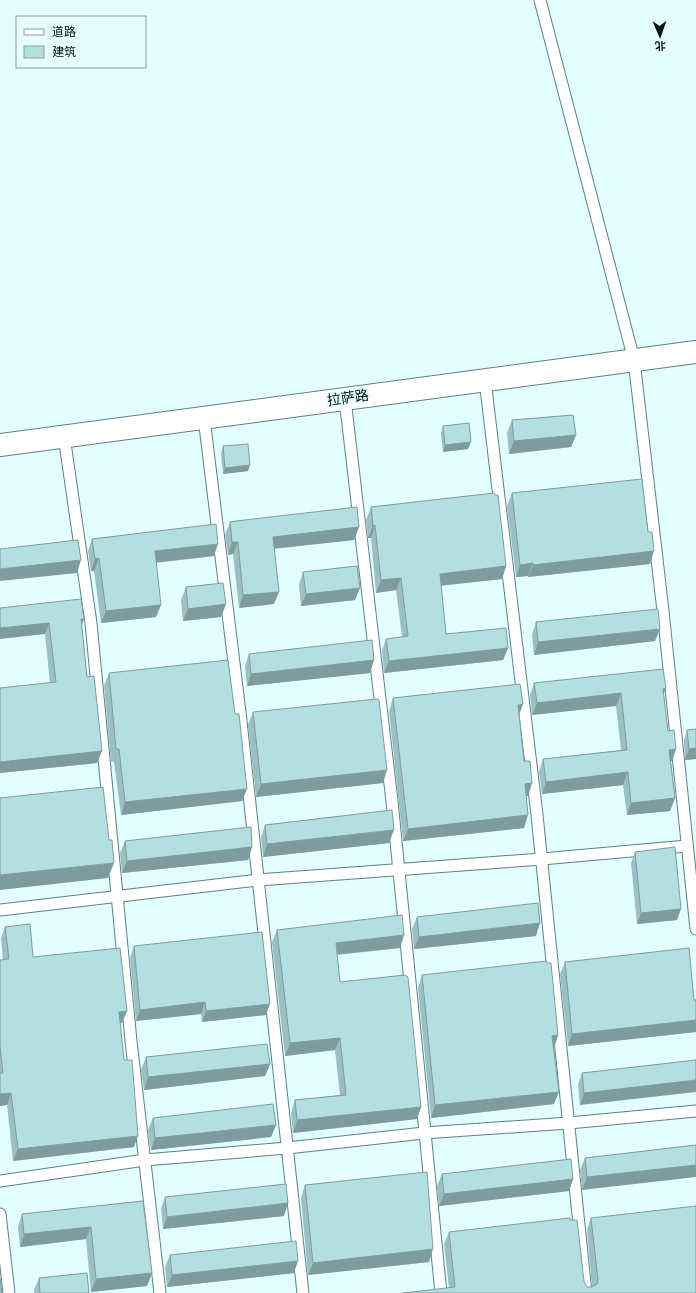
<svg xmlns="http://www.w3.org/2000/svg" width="696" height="1293" font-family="'Varela Round','Noto Sans SC',sans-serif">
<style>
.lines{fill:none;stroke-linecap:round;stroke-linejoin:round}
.service-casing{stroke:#5a8284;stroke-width:13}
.tertiary-casing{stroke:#5a8284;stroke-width:24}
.service{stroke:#fff;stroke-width:11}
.tertiary{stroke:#fff;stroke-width:22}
.wall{fill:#9bc0c2}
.shaded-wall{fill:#7e9c9e}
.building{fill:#b4dfe1;stroke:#7e9c9e}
.labels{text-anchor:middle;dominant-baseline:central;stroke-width:3;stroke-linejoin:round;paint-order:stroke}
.street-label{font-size:14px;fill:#031213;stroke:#e4fdfe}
</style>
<rect width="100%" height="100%" fill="#e4fdfe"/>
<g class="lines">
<defs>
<g id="service">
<polyline points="540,0 634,360 663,611 696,929"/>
<polyline points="485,380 537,815 586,1293"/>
<polyline points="345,399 392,801 441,1293"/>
<polyline points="204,418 240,712 303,1293"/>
<polyline points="64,436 91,623 131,1041 160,1293"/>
<polyline points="0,910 258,880 542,859 687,846"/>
<polyline points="0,1181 145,1160 287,1148 424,1133 569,1123 696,1111"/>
<polyline points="0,1214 9,1293"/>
</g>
<polyline id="tertiary" points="0,445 696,352"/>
</defs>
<use href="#service" class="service-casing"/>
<use href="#tertiary" class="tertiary-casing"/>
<use href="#service" class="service"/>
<use href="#tertiary" class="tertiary"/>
</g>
<g class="wall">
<polygon points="512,420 576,435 571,447 509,454 507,433"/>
<polygon points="443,426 468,449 443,452 441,433"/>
<polygon points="223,446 248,471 223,474 221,453"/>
<polygon points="512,493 650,564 528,577 528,576 516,577 507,506"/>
<polygon points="371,507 506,566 502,579 441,586 446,634 508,648 503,660 384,673 382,651 386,639 402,637 396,590 376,593 371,538 368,538 366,520"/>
<polygon points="230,522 359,527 354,540 274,549 274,604 239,608 233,554 228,555 225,535"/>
<polygon points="92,539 214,556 156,563 156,617 101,623 94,571 91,571 88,551"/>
<polygon points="303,572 355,600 301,606 299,585"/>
<polygon points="186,587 226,604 221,617 183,621 181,600"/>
<polygon points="0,608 82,625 87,677 97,763 0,773 0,688 50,683 45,634"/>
<polygon points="536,622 655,641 534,655 532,635"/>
<polygon points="249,654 374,660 370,673 247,686 245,666"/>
<polygon points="109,673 235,714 247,789 242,801 121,815 114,762 111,761 104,686"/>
<polygon points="534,683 663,694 672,761 671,761 675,798 670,811 627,815 623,785 542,794 539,772 543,759 621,750 616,706 532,715 530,695"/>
<polygon points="393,698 523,704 519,715 528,796 526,796 524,828 403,841 389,711"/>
<polygon points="253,712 383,783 256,797 248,725"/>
<polygon points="696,729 696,759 685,760 684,741 687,730"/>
<polygon points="265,825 389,843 263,857 261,838"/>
<polygon points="125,841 252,847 248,860 122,873 120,853"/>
<polygon points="635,852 677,920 637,924 631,863"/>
<polygon points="417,917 536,936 414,949 412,929"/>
<polygon points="5,927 33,957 127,1011 122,1023 120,1023 134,1147 13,1161 7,1105 0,1106 0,960 3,960 1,938"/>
<polygon points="277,930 400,948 337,955 340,982 421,1107 417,1119 293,1133 291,1113 295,1100 340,1095 335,1050 285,1056 272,942"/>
<polygon points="134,946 266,1015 202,1022 201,1014 136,1021 130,958"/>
<polygon points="565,962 694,1000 696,1000 696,1032 568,1046 560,974"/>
<polygon points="422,975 558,1035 554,1048 554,1104 431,1118 418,988"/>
<polygon points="146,1057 270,1064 265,1076 144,1090 141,1070"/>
<polygon points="696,1060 580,1105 578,1085 582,1073"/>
<polygon points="153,1118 276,1125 271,1137 151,1150 148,1130"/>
<polygon points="696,1145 582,1190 580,1170 585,1158"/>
<polygon points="442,1174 573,1179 569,1191 439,1206 437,1186"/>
<polygon points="305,1185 429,1262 308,1275 301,1198"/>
<polygon points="165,1197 284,1216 163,1229 161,1209"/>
<polygon points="143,1201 152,1273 147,1286 91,1292 86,1239 20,1247 18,1227 22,1214"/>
<polygon points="591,1218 696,1293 449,1288 444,1244 449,1232 584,1281 587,1287 592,1287 587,1230"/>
<polygon points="170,1255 294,1273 167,1287 165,1267"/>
<polygon points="39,1278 89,1293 34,1293 34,1290"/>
</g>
<g class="shaded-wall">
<polygon points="576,435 571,447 509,454 514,441"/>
<polygon points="471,442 468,449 443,452 445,445"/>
<polygon points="250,465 248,471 223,474 225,468"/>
<polygon points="375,525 371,538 368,538 373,526"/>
<polygon points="359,527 354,540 269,549 273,537"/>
<polygon points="232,542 238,542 233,554 228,555"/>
<polygon points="218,544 214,556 150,563 155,551"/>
<polygon points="654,551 650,564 528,577 533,565"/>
<polygon points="99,558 94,571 91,571 95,559"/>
<polygon points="81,560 77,573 0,581 0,569"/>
<polygon points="533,563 528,576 516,577 520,565"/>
<polygon points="506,566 502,579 435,586 440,574"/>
<polygon points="401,578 396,590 376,593 381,580"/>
<polygon points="360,588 355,600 301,606 306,594"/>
<polygon points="279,592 274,604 239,608 243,595"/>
<polygon points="226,604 221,617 183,621 188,609"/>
<polygon points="161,605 156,617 101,623 106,611"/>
<polygon points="81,619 84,619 80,631"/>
<polygon points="49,623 45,634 0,639 0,628"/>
<polygon points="660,629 655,641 534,655 538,642"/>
<polygon points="508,648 503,660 384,673 389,661"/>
<polygon points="374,660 370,673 247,686 251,674"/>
<polygon points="666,688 661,701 663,689"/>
<polygon points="621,693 616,706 532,715 537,703"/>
<polygon points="523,704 518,717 518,705"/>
<polygon points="696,748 696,759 685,760 689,749"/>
<polygon points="676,749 672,761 665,762 669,750"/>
<polygon points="102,751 97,763 0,773 0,762"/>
<polygon points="387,770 383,783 256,797 261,784"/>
<polygon points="628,772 623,785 542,794 546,782"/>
<polygon points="532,783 528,796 520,796 525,784"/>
<polygon points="247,789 242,801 121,815 125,802"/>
<polygon points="675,798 670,811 627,815 631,803"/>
<polygon points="528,815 524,828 403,841 408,829"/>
<polygon points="394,830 389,843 263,857 267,844"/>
<polygon points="252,847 248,860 122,873 127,861"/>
<polygon points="114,863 108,878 0,890 0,875"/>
<polygon points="681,909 677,920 637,924 641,913"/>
<polygon points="540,923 536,936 414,949 419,937"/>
<polygon points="404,935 400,948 331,955 336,943"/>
<polygon points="205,1002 201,1014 136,1021 140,1010"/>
<polygon points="270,1004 266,1015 202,1022 206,1011"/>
<polygon points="127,1011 122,1023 114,1024 119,1012"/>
<polygon points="696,1020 696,1032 568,1046 572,1034"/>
<polygon points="558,1035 554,1048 552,1036"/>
<polygon points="340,1038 335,1050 285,1056 290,1043"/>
<polygon points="270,1064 265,1076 144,1090 148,1077"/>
<polygon points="696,1080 696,1092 580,1105 584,1093"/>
<polygon points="559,1092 554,1104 431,1118 435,1105"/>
<polygon points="11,1093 7,1105 0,1106 0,1094"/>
<polygon points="421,1107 417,1119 293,1133 297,1120"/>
<polygon points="276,1125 271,1137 151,1150 155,1138"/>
<polygon points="138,1136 134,1147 13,1161 18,1149"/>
<polygon points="696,1165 696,1177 582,1190 587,1177"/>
<polygon points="573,1179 569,1191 439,1206 444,1194"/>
<polygon points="288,1203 284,1216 163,1229 167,1217"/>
<polygon points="91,1227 86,1239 20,1247 24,1234"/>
<polygon points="433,1249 429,1262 308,1275 313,1263"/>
<polygon points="298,1261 294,1273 167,1287 172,1275"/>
<polygon points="152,1273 147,1286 91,1292 96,1279"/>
</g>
<g class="building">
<polygon points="573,415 576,435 514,441 512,420"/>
<polygon points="469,423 471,442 445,445 443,426"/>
<polygon points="248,444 250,465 225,468 223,446"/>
<polygon points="642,479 648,532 652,532 654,551 533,565 533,563 520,565 512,493"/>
<polygon points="494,493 495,495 498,495 506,566 440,574 446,634 506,628 508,648 389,661 386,639 408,636 401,578 381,580 375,525 373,526 371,507"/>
<polygon points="357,507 359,527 273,537 279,592 243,595 238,542 232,542 230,522 236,521"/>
<polygon points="216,524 218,544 155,551 161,605 106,611 99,558 95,559 92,539"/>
<polygon points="78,540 81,560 0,569 0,549"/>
<polygon points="357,566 360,588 306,594 303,572"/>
<polygon points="223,583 226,604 188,609 186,587"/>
<polygon points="81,599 84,619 81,619 87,677 94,676 102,751 0,762 0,688 56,682 49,623 0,628 0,608"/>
<polygon points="658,609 660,629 538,642 536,622"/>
<polygon points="372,640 374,660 251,674 249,654"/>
<polygon points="228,660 235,714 239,714 247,789 125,802 119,749 116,749 109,673"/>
<polygon points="663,669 666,688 663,689 668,731 674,730 676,749 669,750 675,798 631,803 628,772 546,782 543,759 627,750 621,693 537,703 534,683"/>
<polygon points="520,684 523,704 518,705 524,761 530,761 532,783 525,784 528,815 408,829 393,698"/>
<polygon points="377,699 379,700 387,770 261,784 253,712"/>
<polygon points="696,729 696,748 689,749 687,730"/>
<polygon points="103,787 109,840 112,840 114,863 0,875 0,798"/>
<polygon points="392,810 394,830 267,844 265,825"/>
<polygon points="251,827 252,847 127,861 125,841"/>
<polygon points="675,847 681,909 641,913 635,852"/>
<polygon points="538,903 540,923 419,937 417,917"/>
<polygon points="402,915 404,935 336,943 340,982 405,975 408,977 421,1107 297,1120 295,1100 346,1095 340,1038 290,1043 277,930"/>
<polygon points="30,924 33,957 120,948 127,1011 119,1012 124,1060 132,1060 138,1136 18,1149 11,1093 0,1094 0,1073 3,1073 0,1046 0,960 9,959 5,927"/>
<polygon points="262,932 270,1004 206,1011 205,1002 140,1010 134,946"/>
<polygon points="689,948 694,1000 696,1000 696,1020 572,1034 565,962"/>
<polygon points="547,961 547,963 551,963 558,1035 552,1036 559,1092 435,1105 422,975"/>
<polygon points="267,1044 270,1064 148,1077 146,1057"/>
<polygon points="696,1060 696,1080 584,1093 582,1073"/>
<polygon points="273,1104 276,1125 155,1138 153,1118"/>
<polygon points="696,1145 696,1165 587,1177 585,1158"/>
<polygon points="571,1159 573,1179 444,1194 442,1174"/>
<polygon points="427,1172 433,1249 313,1263 305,1185"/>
<polygon points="286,1184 288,1203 167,1217 165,1197"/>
<polygon points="143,1201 152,1273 96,1279 91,1227 24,1234 22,1214"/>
<polygon points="696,1206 696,1293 403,1293 455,1287 449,1232 570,1218 570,1220 577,1220 584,1281 587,1287 592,1287 597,1284 598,1280 591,1218"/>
<polygon points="296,1241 298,1261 172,1275 170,1255"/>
<polygon points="87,1273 89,1293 40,1293 39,1278"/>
<polygon points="0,1278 2,1293 0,1293"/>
</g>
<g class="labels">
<g class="street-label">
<text transform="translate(348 398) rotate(-8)">拉萨路</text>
</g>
</g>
<rect x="16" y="16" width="130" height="52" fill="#e4fdfe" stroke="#8a9fa0"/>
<rect x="24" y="29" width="20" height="6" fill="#ffffff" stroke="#8a9fa0"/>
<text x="52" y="36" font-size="12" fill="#031213">道路</text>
<rect x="24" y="46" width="20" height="12" fill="#b4dfe1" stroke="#8a9fa0"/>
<text x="52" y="56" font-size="12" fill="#031213">建筑</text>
<g transform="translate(660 36) rotate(178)" stroke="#e4fdfe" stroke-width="3" paint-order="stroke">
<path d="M0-3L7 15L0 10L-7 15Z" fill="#031213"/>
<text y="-6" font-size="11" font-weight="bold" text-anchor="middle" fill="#031213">北</text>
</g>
</svg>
